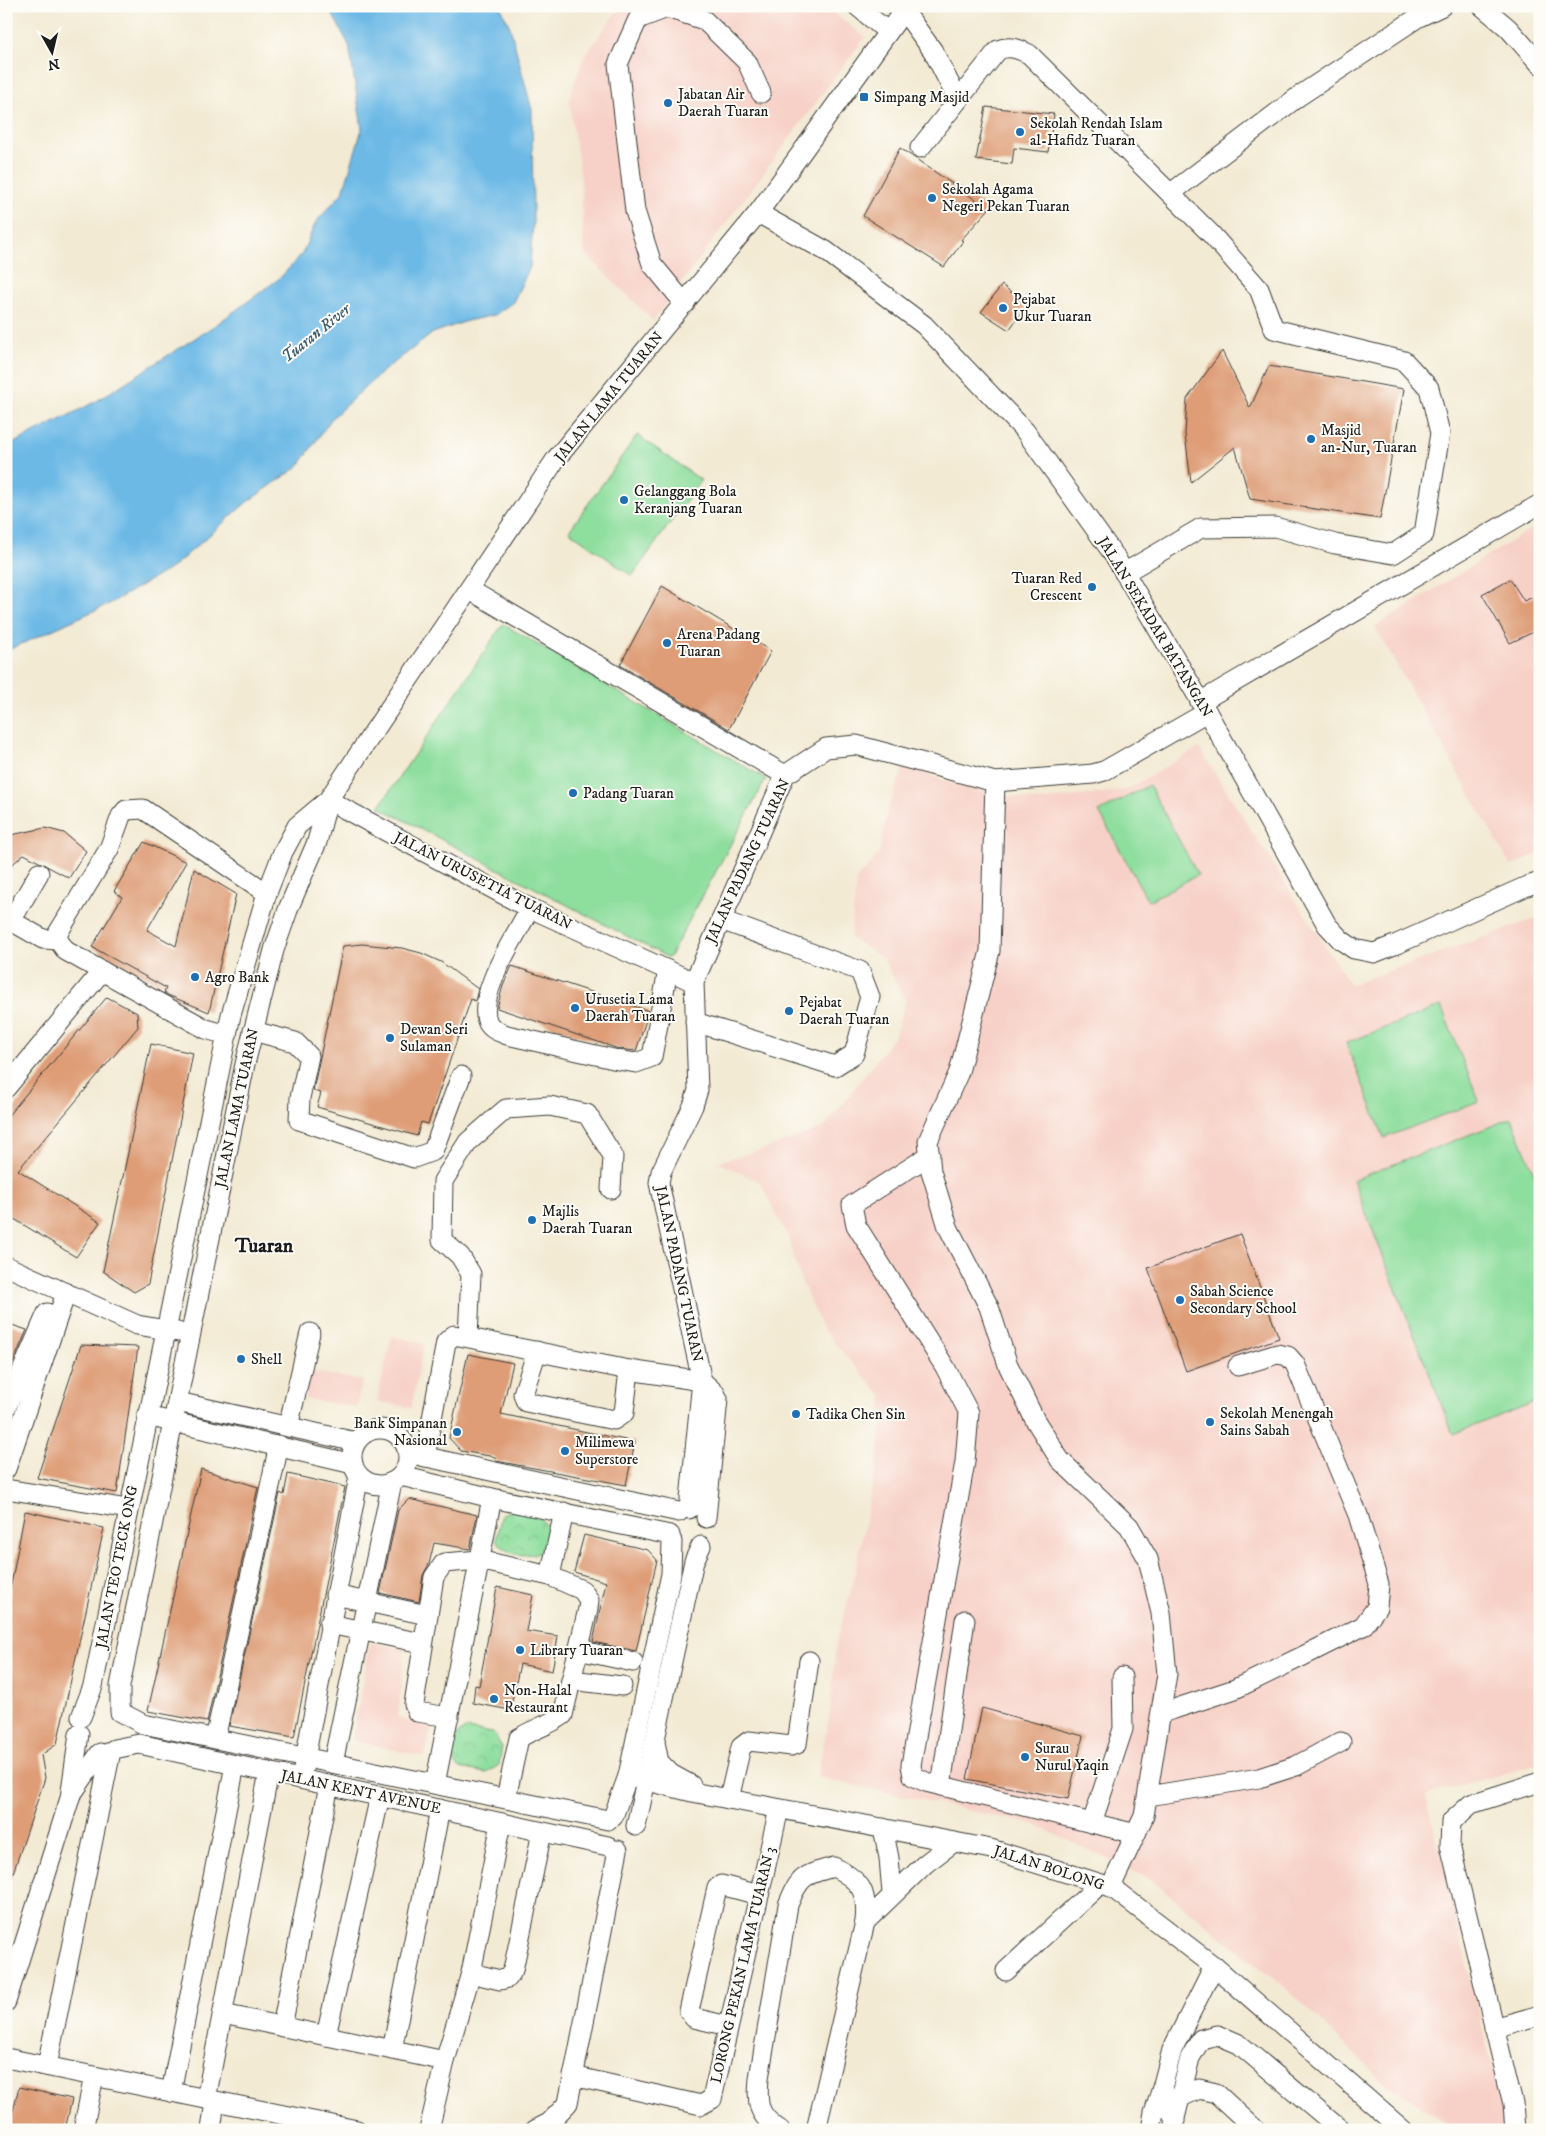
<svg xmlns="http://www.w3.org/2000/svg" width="1546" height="2136" font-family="'IM FELL DW Pica',serif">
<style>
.built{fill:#f7d1c7}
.park{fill:url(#park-crowns);stroke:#557d5d}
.pitch{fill:#8ede9e;stroke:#557d5d}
.water{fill:#6cb9e6;stroke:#446a81}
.building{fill:#de9d77}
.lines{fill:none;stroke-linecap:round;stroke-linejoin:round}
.minor-casing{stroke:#3c3b37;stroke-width:21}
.minor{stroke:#fff;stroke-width:19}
.poi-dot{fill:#1f6fb2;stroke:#fdfcf7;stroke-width:2}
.labels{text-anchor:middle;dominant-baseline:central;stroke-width:4;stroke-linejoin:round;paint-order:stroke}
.poi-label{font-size:15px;fill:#1c1c1c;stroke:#fdfcf7;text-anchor:start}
.street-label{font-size:15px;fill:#1c1c1c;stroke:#fdfcf7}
.water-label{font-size:16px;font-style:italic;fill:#3c5b6d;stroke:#fdfcf7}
.district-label{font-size:20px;font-weight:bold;fill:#1c1c1c;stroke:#fdfcf7}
</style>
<defs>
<pattern id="park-crowns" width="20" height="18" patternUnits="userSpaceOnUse" patternTransform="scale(1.25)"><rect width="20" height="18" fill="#8ede9e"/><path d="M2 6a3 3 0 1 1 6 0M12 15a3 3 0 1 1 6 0" fill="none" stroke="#7abe88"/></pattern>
</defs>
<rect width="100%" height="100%" fill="#fdfcf7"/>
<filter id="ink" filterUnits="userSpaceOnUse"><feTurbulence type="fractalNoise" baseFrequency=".02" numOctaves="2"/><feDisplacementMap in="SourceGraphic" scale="10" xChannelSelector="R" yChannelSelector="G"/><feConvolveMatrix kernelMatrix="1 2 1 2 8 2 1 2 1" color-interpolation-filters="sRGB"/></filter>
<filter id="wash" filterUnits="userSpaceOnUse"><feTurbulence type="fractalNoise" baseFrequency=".0096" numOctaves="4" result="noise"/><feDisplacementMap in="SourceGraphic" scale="20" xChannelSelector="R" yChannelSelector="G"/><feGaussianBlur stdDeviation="1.12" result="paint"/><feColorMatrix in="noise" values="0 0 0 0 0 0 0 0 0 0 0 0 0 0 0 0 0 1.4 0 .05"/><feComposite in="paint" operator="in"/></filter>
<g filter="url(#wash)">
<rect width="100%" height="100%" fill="#f3ead3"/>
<g class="built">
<polygon points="621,6 824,6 865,37 653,321 584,252 581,180 569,99 583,58"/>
<polygon points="1540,523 1540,853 1511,866 1375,627"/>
<polygon points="1199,748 1350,985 1540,917 1540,1488 1533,1491 1540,1514 1540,1764 1426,1795 1507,2130 1456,2130 1379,2078 1292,1993 1148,1878 1035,1825 817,1777 830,1712 836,1644 853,1583 880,1447 883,1397 823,1330 800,1278 789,1239 760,1182 717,1162 765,1149 825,1127 894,1037 906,1001 883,959 851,938 856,880 879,854 887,813 904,766 966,788 1039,801 1126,790"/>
<polygon points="392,1336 424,1344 411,1408 377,1401"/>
<polygon points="309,1371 363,1381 356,1407 305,1399"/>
<polygon points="370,1643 405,1648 398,1718 432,1727 425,1757 352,1740"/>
</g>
<g class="park">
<path d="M512,1510L538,1516L549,1529L546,1546L541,1553C519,1556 511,1557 496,1540L502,1514Z"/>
<polygon points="465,1729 493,1733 502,1747 499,1765 486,1773 459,1768 450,1757 454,1737"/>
</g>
<g class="pitch">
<polygon points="637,435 701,480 632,576 569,531"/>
<polygon points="503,624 766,779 669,958 379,807"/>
<polygon points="1149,785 1198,875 1148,901 1099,812"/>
<polygon points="1441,1006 1479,1101 1384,1138 1346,1043"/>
<polygon points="1512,1118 1540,1188 1540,1400 1453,1434 1353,1180"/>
</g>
<polygon class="water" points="328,6 500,6 510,27 532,110 533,222 530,267 513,302 495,315 467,321 433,333 382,372 332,418 298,467 247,502 173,567 109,604 6,651 6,447 95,402 217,324 280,278 302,254 316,222 343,192 362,129 349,45"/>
<g id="blocks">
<g class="building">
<polygon points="986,107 1054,114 1048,152 1014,148 1012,164 976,160"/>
<polygon points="900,148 989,209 961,240 963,241 944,267 863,216"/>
<polygon points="1002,285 1027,305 1009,330 981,312"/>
<polygon points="1222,351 1250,408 1269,366 1404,389 1380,519 1250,499 1235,447 1191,482 1185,434 1187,399"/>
<polygon points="1510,579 1524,601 1540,594 1540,629 1510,643 1482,594"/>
<polygon points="662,586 771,651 729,729 620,665"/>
<polygon points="45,828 64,833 86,851 69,878 24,854 6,870 6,836"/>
<polygon points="144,842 186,862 147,930 176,946 194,869 236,894 209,1012 170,996 164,993 166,988 92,947 122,897 114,891"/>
<polygon points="362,944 402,948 421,953 441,962 478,989 475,1001 471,999 428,1124 421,1122 417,1136 317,1107 321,1093 313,1091 343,946"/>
<polygon points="512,966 649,1011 636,1051 619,1049 497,1008 503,986"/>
<polygon points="107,997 137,1013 138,1027 18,1170 100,1222 76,1257 6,1214 6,1118"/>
<polygon points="151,1044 193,1053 148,1284 134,1292 103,1271"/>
<polygon points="1240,1234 1279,1338 1186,1371 1148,1268"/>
<polygon points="6,1323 27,1330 6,1379"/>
<polygon points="81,1345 138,1347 117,1493 37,1478"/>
<polygon points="468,1354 513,1363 501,1414 635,1442 626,1485 496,1461 495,1457 461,1451 449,1438"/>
<polygon points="201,1469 258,1487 207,1722 148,1711"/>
<polygon points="288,1474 345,1487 294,1737 229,1726 280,1493 284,1495"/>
<polygon points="409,1499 477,1515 470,1549 434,1543 429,1564 423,1575 419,1602 380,1593 398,1510"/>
<polygon points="25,1511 104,1528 57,1744 41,1755 45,1778 9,1885 6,1885 6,1611"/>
<polygon points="584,1535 648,1550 657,1560 636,1651 593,1642 606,1582 574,1572"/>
<polygon points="497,1587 533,1595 526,1631 558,1636 552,1671 520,1664 510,1710 473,1703 475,1685 479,1686"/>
<polygon points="982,1708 1083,1736 1068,1799 967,1779"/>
<polygon points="19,2087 72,2099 65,2130 8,2130"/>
</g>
</g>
</g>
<g filter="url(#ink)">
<use href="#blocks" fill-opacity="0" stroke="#3c3b37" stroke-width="1"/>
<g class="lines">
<defs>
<g id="minor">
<polyline points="857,6 888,32"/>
<polyline points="1482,6 1508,28 1540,64"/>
<polyline points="904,11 933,51 958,100"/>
<path d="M920,148L998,50C1010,45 1018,49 1029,54L1211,234L1259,289L1274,329L1404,361L1429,388L1440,433L1424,534L1393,554L1335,544L1275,527L1201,528L1124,573"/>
<polyline points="1171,193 1299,96 1417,18 1442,6"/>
<polyline points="758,213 826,251 924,325 1025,431 1114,555 1207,712 1327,925 1341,940 1354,949 1374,953 1397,944 1527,886 1540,882"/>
<polyline points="685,304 652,264 635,211 618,64 638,19 667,8 704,20 747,62 761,93"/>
<polyline points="470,590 785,775"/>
<polyline points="1200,702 1540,504"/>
<polyline points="995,782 990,951 959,1072 928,1141 931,1171 948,1227 989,1307 1008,1365 1035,1420 1060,1460 1129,1526 1148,1559 1161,1613 1167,1674 1144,1816 1111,1887"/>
<polyline points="328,800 317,842 289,907 274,950 245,1064 120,1686 120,1712 143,1724 608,1820"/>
<polyline points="328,800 521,904 694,982"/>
<path d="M530,908C517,934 475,996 488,1023C492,1030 500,1032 507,1035L618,1060L636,1063L652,1057L668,970"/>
<polyline points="6,918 43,939 58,940"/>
<polyline points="11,921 39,873"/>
<polyline points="695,1022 835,1066 854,1054 870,997 860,971 721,920"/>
<polyline points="253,1031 295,1042 309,1056 300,1098 299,1120 414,1158 433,1151 461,1076"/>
<polyline points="227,1035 206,1029 66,951 58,940 58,933 109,849 121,816 126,810 143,809 267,893"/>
<polyline points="6,1088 102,971"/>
<polyline points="930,1155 852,1205 856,1225 945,1367 969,1413 965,1462 911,1765 913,1776 926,1782 1136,1834"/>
<polyline points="6,1266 137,1325 178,1332"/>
<polyline points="468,1337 471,1274 460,1256 442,1240 443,1181 468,1142 506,1109 550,1106 587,1114 613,1156 611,1189"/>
<polyline points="537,1351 523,1394 526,1402 614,1420 624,1413 629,1370"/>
<polyline points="178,1402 356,1442"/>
<polyline points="6,1408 47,1313"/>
<polyline points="147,1416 353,1464"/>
<polyline points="288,1427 310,1333"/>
<circle cx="380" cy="1457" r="28"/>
<polyline points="408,1453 679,1512"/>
<polyline points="425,1457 446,1342 454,1335 629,1370 702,1381 715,1393 718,1399 706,1518"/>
<polyline points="6,1469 66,1293"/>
<polyline points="401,1476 492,1498 670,1535"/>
<polyline points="6,1489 128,1509"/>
<polyline points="689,1509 702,1381 659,1183 661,1172 693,1106 698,1090 694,982 785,775 826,748 856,745 995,782 1093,774 1104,771 1207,712"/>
<polyline points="335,1595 427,1615"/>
<polyline points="329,1624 422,1643"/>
<polyline points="578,1650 633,1662"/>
<polyline points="571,1680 622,1686"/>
<polyline points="1162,1713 1235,1689 1303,1656 1363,1626 1377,1607 1379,1584 1358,1515 1295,1364 1288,1356 1277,1354 1238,1366"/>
<polyline points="81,1717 93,1686 231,1015 267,893 283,852 297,826 328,800 556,459 758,213 907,6"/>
<polyline points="449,1717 417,1712 414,1704 434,1577 444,1563 479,1560 550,1576"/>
<polyline points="215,1739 279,1445"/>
<polyline points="655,1742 659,1762 671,1774 691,1785"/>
<polyline points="114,1749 139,1744 608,1846"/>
<polyline points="333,1763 392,1482"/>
<polyline points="303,1769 359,1476"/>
<polyline points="628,1776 692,1792 991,1849 1111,1887 1214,1966 1403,2130"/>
<polyline points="435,1784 492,1498"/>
<polyline points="941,1786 965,1620"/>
<polyline points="74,1791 100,1753"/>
<polyline points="1148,1796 1259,1778 1296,1766 1341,1742"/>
<path d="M506,1798L519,1738C535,1728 548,1726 563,1715L588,1609L589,1600L582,1590L550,1576L564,1512"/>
<polyline points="729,1799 741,1747 749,1741 791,1746 797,1744 809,1661"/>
<polyline points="613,1817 628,1776 671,1574 672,1541"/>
<polyline points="1092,1823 1123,1729 1122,1677"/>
<polyline points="636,1826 694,1561 701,1546"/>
<polyline points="883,1828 889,1858 892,1893"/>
<polyline points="865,1922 925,1864 954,1842"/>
<polyline points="1006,1971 1100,1884"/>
<polyline points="471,1973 500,1980 508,1978 513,1970 542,1832"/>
<polyline points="6,2002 70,1798 79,1734"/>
<polyline points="223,2014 445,2061"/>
<polyline points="728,2026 694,2018 689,2011 717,1888 721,1885 759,1895"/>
<polyline points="282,2027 329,1785"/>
<polyline points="1494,2028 1540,2015"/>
<polyline points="326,2036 380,1796"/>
<polyline points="392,2050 440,1809"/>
<polyline points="6,2058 357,2130"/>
<polyline points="47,2066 111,1751"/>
<polyline points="573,2076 701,2105 712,2099 779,1809"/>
<polyline points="171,2092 235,1765"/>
<polyline points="1179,2098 1199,2089 1216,2093 1256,2130"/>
<polyline points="206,2099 269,1772"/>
<polyline points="1175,2118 1190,2058 1201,2039 1218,2035 1239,2044 1341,2130"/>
<polyline points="1175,2121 1162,2088 1172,2050 1214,1966"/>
<polyline points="83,2130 94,2076"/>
<polyline points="211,2130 215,2101"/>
<polyline points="429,2130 445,2061 471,1973 501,1823"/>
<polyline points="535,2130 549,2123 568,2103 618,1850"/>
<path d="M780,2130C757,2115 757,2104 759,2078L788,1905C800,1875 804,1875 834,1867C861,1881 868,1891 865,1922L816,2130"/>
<polyline points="1151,2130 1154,2112 1162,2088"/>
<polyline points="1515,2130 1513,2104 1450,1845 1451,1822 1471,1804 1540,1782"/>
</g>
</defs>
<use href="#minor" class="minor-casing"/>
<use href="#minor" class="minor"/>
</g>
</g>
<g class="poi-dot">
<rect x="859" y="92" width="10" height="10" rx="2.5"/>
<circle cx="668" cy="103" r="5"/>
<circle cx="1020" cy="132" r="5"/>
<circle cx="932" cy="198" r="5"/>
<circle cx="1003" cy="308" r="5"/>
<circle cx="1311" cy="439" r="5"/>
<circle cx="624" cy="500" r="5"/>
<circle cx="1092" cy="587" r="5"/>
<circle cx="667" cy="643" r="5"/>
<circle cx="573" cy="793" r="5"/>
<circle cx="195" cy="977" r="5"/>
<circle cx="575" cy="1008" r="5"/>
<circle cx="789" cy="1011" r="5"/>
<circle cx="390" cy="1038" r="5"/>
<circle cx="532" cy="1220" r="5"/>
<circle cx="1180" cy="1300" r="5"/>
<circle cx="241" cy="1359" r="5"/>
<circle cx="796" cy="1414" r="5"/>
<circle cx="1210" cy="1422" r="5"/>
<circle cx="457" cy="1432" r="5"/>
<circle cx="565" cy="1451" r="5"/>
<circle cx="520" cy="1650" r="5"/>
<circle cx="494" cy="1699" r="5"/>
<circle cx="1025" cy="1757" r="5"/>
</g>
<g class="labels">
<g class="poi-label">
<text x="678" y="94">Jabatan Air<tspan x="678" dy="17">Daerah Tuaran</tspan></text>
<text x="874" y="97">Simpang Masjid</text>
<text x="1030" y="123">Sekolah Rendah Islam<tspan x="1030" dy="17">al-Hafidz Tuaran</tspan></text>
<text x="942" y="189">Sekolah Agama<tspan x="942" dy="17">Negeri Pekan Tuaran</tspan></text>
<text x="1013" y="299">Pejabat<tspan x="1013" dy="17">Ukur Tuaran</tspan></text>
<text x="1321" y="430">Masjid<tspan x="1321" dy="17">an-Nur, Tuaran</tspan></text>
<text x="634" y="491">Gelanggang Bola<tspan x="634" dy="17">Keranjang Tuaran</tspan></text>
<text x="1082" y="578" text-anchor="end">Tuaran Red<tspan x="1082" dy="17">Crescent</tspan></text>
<text x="677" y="634">Arena Padang<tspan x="677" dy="17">Tuaran</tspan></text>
<text x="583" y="793">Padang Tuaran</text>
<text x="205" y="977">Agro Bank</text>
<text x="585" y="999">Urusetia Lama<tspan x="585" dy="17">Daerah Tuaran</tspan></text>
<text x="799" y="1002">Pejabat<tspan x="799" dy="17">Daerah Tuaran</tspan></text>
<text x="400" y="1029">Dewan Seri<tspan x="400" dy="17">Sulaman</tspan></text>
<text x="542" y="1211">Majlis<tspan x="542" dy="17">Daerah Tuaran</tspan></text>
<text x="1190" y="1291">Sabah Science<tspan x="1190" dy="17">Secondary School</tspan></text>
<text x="251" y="1359">Shell</text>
<text x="1220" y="1413">Sekolah Menengah<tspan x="1220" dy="17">Sains Sabah</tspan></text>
<text x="806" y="1414">Tadika Chen Sin</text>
<text x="447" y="1423" text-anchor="end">Bank Simpanan<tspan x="447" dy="17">Nasional</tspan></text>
<text x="575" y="1442">Milimewa<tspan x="575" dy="17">Superstore</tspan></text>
<text x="530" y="1650">Library Tuaran</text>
<text x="504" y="1690">Non-Halal<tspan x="504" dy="17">Restaurant</tspan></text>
<text x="1035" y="1748">Surau<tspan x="1035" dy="17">Nurul Yaqin</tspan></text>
</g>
<g class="street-label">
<text transform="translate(609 397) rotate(-51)">JALAN LAMA TUARAN</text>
<text transform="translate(1155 627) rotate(59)">JALAN SEKADAR BATANGAN</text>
<text transform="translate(748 861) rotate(-65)">JALAN PADANG TUARAN</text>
<text transform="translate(483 881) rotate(27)">JALAN URUSETIA TUARAN</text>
<text transform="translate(237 1108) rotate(-78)">JALAN LAMA TUARAN</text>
<text transform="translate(679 1274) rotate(78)">JALAN PADANG TUARAN</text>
<text transform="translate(117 1567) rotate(-79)">JALAN TEO TECK ONG</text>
<text transform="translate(361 1792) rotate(12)">JALAN KENT AVENUE</text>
<text transform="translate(1049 1868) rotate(18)">JALAN BOLONG</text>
<text transform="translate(743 1965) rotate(-77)">LORONG PEKAN LAMA TUARAN 3</text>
</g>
<g class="water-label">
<text transform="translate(316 333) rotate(-39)">Tuaran River</text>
</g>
<g class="district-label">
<text x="264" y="1246">Tuaran</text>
</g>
</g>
<rect width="1546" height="2136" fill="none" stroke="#fdfcf7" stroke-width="25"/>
<g transform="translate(52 52) rotate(172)" stroke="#fdfcf7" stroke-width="4" paint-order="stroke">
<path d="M0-4L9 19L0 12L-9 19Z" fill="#1c1c1c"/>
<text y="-8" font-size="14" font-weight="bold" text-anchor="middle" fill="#1c1c1c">N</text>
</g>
</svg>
